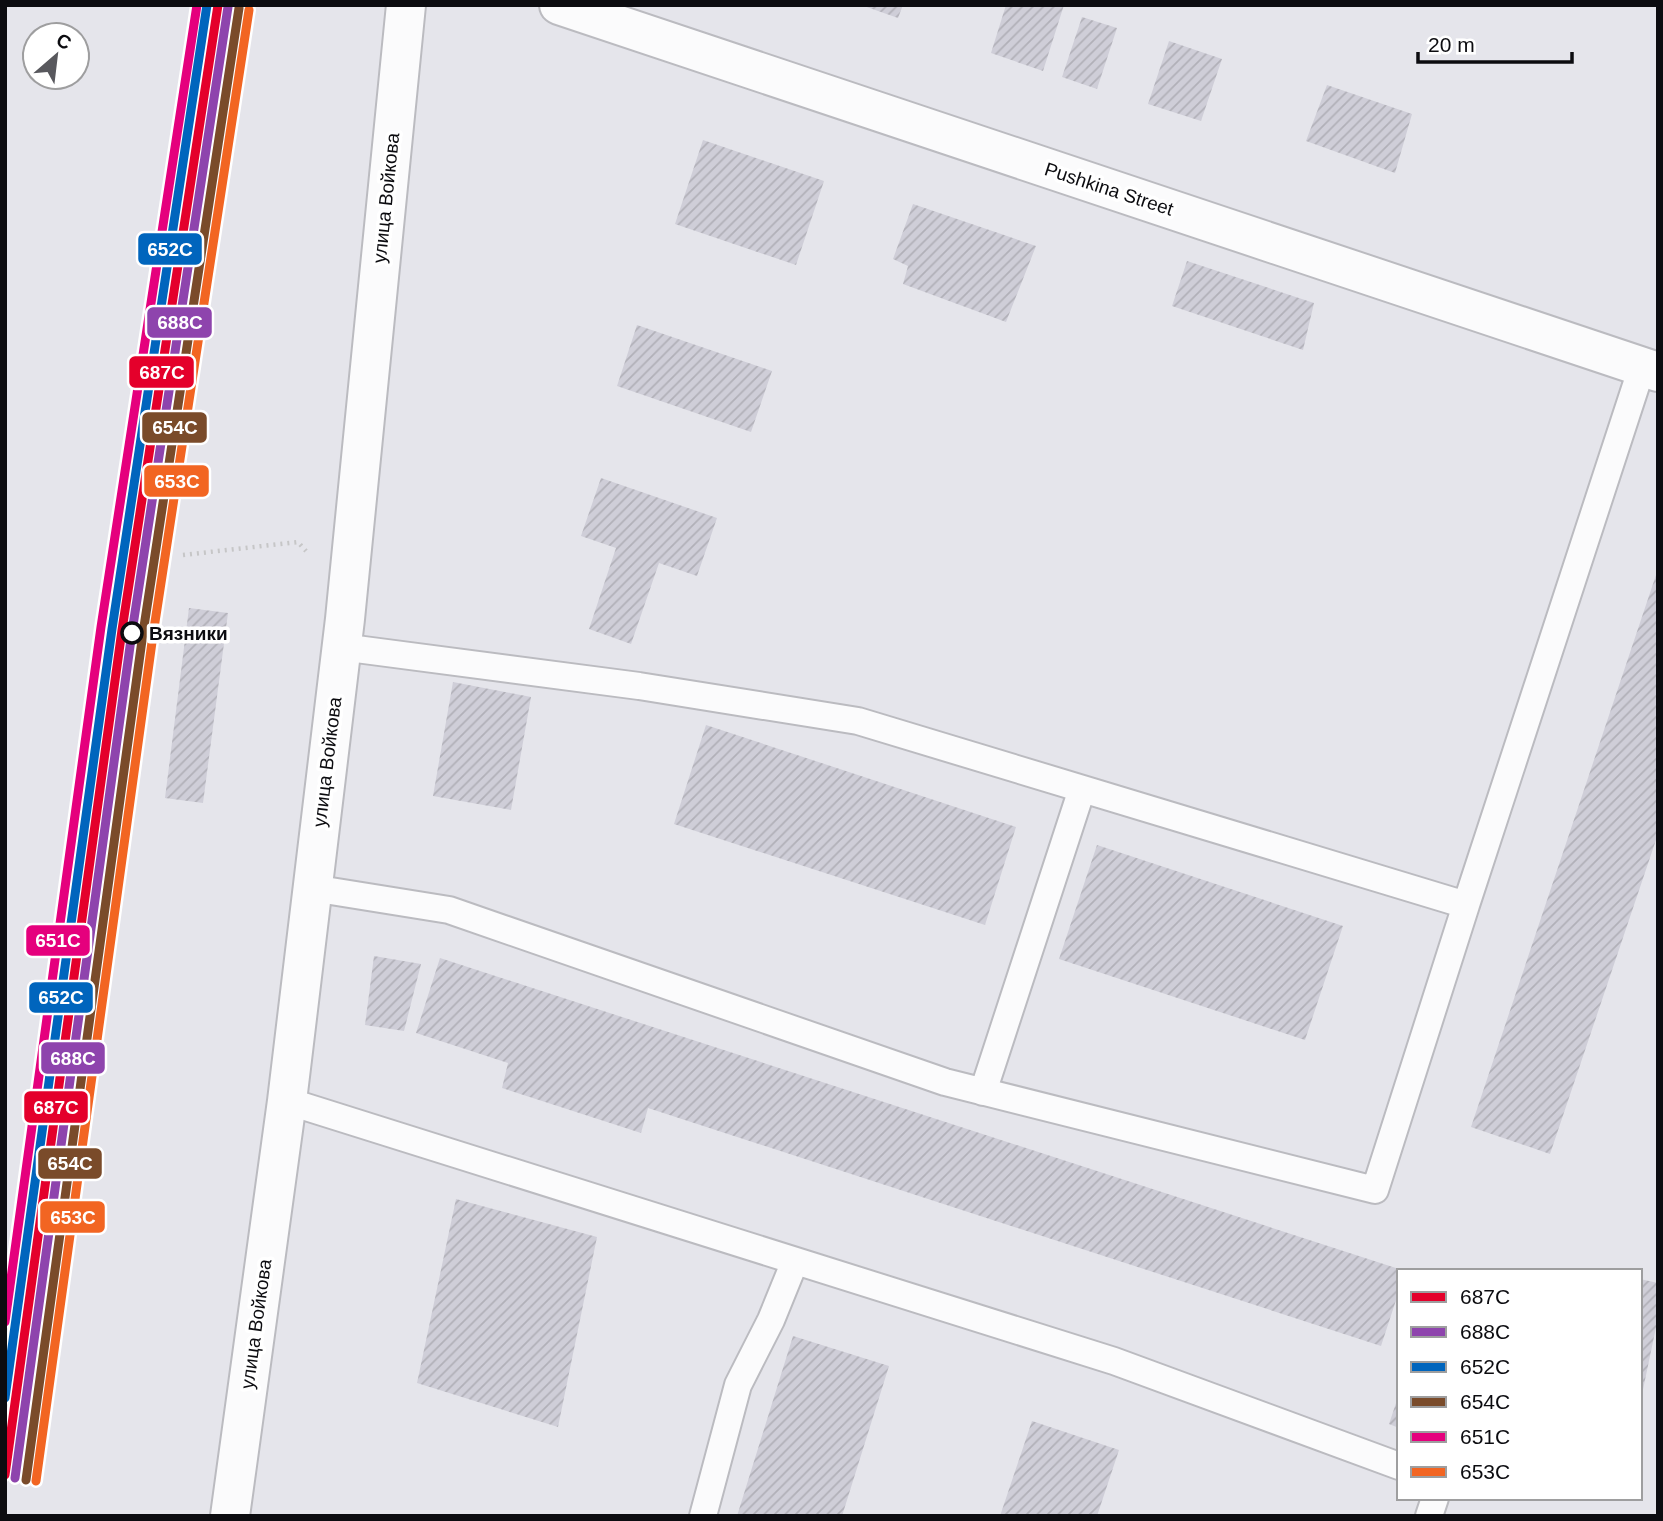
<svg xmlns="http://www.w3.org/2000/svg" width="1663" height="1521" font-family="Arial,sans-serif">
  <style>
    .building { fill: url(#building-hatch) }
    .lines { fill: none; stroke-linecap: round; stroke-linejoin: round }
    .service-casing { stroke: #bbbbc0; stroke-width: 30 }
    .minor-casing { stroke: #bbbbc0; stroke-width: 42 }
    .path { stroke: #c6c6c7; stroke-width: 4.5; stroke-dasharray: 2 5; stroke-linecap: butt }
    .service { stroke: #fbfbfc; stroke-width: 26 }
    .minor { stroke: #fbfbfc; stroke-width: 38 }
    .rail-1-casing { stroke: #fff; stroke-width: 14 }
    .rail-2-casing { stroke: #fff; stroke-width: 14 }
    .rail-3-casing { stroke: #fff; stroke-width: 14 }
    .rail-4-casing { stroke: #fff; stroke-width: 14 }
    .rail-5-casing { stroke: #fff; stroke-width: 14 }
    .rail-6-casing { stroke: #fff; stroke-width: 14 }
    .rail-1 { stroke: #e4002b; stroke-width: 9 }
    .rail-2 { stroke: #8e44ad; stroke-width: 9 }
    .rail-3 { stroke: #0065bd; stroke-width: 9 }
    .rail-4 { stroke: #7a4b2a; stroke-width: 9 }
    .rail-5 { stroke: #e5007d; stroke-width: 9 }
    .rail-6 { stroke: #f26522; stroke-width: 9 }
    .stop-dot { fill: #fff; stroke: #0c0c10; stroke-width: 3.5 }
    .labels { text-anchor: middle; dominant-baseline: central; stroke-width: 7; stroke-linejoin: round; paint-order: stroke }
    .street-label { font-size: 19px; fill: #0c0c10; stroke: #fff }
    .stop-label { font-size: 19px; font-weight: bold; fill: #0c0c10; stroke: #fff; text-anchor: start }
    .line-badge { stroke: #fff; stroke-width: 2.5 }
    .badge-label { font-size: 19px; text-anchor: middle; font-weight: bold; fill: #fff }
  </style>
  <defs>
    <pattern id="building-hatch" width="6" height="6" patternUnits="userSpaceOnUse" patternTransform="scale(1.75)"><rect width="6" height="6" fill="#cfced8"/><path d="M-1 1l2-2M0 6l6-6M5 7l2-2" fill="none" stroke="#b1b0b8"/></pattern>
  </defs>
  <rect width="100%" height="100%" fill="#e5e5eb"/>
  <path class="building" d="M861,5H903L898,18Z
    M1006,5H1064L1043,71L991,53Z
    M1082,17L1117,28L1097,89L1062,77Z
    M1169,41L1222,59L1201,121L1148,104Z
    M1327,85L1412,114L1395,173L1306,141Z
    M703,140L824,181L796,265L675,224Z
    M913,204L1036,246L1006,322L903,284L908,266L893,259Z
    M1187,261L1314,303L1303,350L1172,306Z
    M637,325L772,371L751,432L617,386Z
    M601,478L717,518L697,576L659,563L631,644L589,629L616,548L581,536Z
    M1657,572L1658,834L1550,1154L1471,1127Z
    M189,608L228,613L203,803L165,798Z
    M453,682L531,697L511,810L433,796Z
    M706,725L1016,827L985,925L674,824Z
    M1097,845L1343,926L1305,1040L1059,959Z
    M374,956L421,964L404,1031L365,1025Z
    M440,958L1399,1269V1291L1381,1346L648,1108L641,1133L502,1088L508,1063L416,1033Z
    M456,1199L597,1237L558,1427L417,1383Z
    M1640,1279L1658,1283V1318L1641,1399Z
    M793,1336L889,1366L842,1516H737Z
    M1398,1397H1399V1428L1389,1424Z
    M1032,1421L1119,1450L1097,1516H1000Z"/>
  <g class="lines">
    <defs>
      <path id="service" d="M341,647L639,686L858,721L1466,905L1642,367
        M312,888L449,910L945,1082L1375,1190L1466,905
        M983,1092L1082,789
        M287,1101L1114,1361L1399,1466
        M703,1516L738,1385L771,1320L795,1261
        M1429,1516L1435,1498"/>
      <path id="minor" d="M559,5L1658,372
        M230,1516L287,1101L345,619L406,5"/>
    </defs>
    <use href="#service" class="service-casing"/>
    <use href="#minor" class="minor-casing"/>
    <path class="path" d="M183,555L298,542L306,551"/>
    <use href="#service" class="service"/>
    <use href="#minor" class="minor"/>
    <defs>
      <path id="rail-1" d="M5,1475L122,630L218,5"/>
      <path id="rail-2" d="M15,1478L132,632L228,7"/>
      <path id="rail-3" d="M5,1398L112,629L207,5"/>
      <path id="rail-4" d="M26,1480L143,633L239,8"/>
      <path id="rail-5" d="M5,1322L101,627L197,5"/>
      <path id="rail-6" d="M36,1481L153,635L249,10"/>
    </defs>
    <use href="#rail-1" class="rail-1-casing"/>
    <use href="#rail-2" class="rail-2-casing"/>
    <use href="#rail-3" class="rail-3-casing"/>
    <use href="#rail-4" class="rail-4-casing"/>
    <use href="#rail-5" class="rail-5-casing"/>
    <use href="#rail-6" class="rail-6-casing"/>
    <use href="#rail-1" class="rail-1"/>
    <use href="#rail-2" class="rail-2"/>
    <use href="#rail-3" class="rail-3"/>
    <use href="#rail-4" class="rail-4"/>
    <use href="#rail-5" class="rail-5"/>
    <use href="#rail-6" class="rail-6"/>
  </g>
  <circle class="stop-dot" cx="132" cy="633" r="10"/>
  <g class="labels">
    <g class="street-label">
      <text transform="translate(1109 189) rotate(18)">Pushkina Street</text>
      <text transform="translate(386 198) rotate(-84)">улица Войкова</text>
      <text transform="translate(327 762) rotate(-83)">улица Войкова</text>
      <text transform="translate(256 1324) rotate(-82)">улица Войкова</text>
    </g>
    <g class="stop-label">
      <text x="149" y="633">Вязники</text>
    </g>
  </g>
  <g class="line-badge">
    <rect x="137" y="232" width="66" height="34" rx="7" fill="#0065bd"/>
    <rect x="146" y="306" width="67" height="33" rx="7" fill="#8e44ad"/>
    <rect x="128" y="355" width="67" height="34" rx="7" fill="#e4002b"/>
    <rect x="141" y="411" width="67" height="33" rx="7" fill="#7a4b2a"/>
    <rect x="143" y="464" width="67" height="34" rx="7" fill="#f26522"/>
    <rect x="25" y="924" width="66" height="33" rx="7" fill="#e5007d"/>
    <rect x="28" y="981" width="66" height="33" rx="7" fill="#0065bd"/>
    <rect x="40" y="1041" width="66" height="34" rx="7" fill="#8e44ad"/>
    <rect x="23" y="1090" width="66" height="34" rx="7" fill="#e4002b"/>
    <rect x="37" y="1147" width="66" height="33" rx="7" fill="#7a4b2a"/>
    <rect x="39" y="1200" width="67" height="34" rx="7" fill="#f26522"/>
  </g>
  <g class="badge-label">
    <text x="170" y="256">652С</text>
    <text x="180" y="329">688С</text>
    <text x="162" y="379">687С</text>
    <text x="175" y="434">654С</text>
    <text x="177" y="488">653С</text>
    <text x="58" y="947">651С</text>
    <text x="61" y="1004">652С</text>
    <text x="73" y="1065">688С</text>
    <text x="56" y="1114">687С</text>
    <text x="70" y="1170">654С</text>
    <text x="73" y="1224">653С</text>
  </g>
  <rect width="1663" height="1521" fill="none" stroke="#0c0c10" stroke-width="14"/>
  <rect x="1397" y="1269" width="245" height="231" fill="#ffffff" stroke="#9e9e9f" stroke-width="2"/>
  <rect x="1411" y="1292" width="35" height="10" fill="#e4002b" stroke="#9e9e9f" stroke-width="2"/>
  <text x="1460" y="1304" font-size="21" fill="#0c0c10">687С</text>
  <rect x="1411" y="1327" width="35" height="10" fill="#8e44ad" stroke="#9e9e9f" stroke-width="2"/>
  <text x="1460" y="1339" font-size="21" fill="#0c0c10">688С</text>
  <rect x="1411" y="1362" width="35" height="10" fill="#0065bd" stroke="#9e9e9f" stroke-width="2"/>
  <text x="1460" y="1374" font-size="21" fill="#0c0c10">652С</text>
  <rect x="1411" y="1397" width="35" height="10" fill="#7a4b2a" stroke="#9e9e9f" stroke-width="2"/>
  <text x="1460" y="1409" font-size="21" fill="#0c0c10">654С</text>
  <rect x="1411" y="1432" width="35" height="10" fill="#e5007d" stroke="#9e9e9f" stroke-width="2"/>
  <text x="1460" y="1444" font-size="21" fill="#0c0c10">651С</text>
  <rect x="1411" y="1467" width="35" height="10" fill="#f26522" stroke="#9e9e9f" stroke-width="2"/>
  <text x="1460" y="1479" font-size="21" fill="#0c0c10">653С</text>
  <g transform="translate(56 56) rotate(28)"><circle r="33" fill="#ffffff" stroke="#9e9e9f" stroke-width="2"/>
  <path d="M0-5L12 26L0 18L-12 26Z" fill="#58585d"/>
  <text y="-10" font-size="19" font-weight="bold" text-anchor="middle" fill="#0c0c10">С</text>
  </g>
  <path d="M1418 52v10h154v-10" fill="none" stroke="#0c0c10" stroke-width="3.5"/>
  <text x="1428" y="52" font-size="21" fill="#0c0c10" stroke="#ffffff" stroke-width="5" paint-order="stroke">20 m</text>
</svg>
